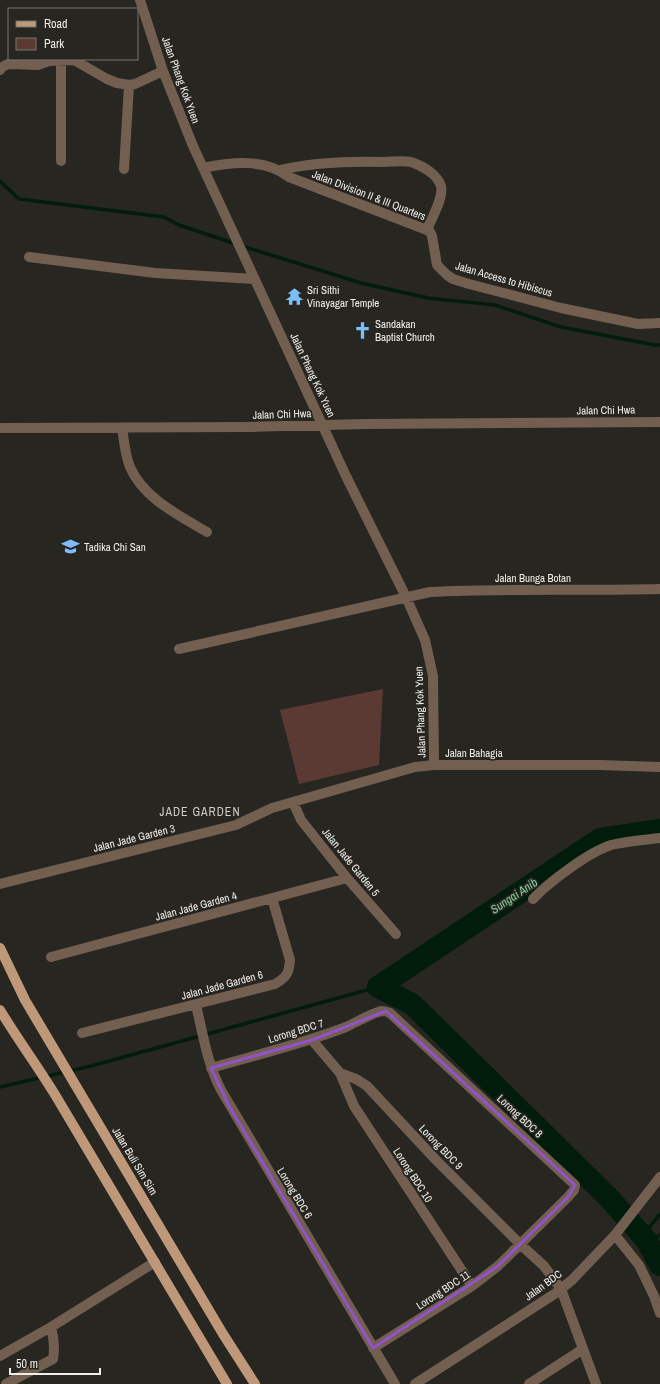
<svg xmlns="http://www.w3.org/2000/svg" width="660" height="1384" font-family="'Archivo Narrow',sans-serif">
  <style>
    .green { fill: #5b3a34 }
    .lines { fill: none; stroke-linecap: round; stroke-linejoin: round }
    .stream { stroke: #021c0c; stroke-width: 3.5 }
    .river { stroke: #021c0c; stroke-width: 22 }
    .minor { stroke: #725f50; stroke-width: 10 }
    .primary { stroke: #be9878; stroke-width: 10 }
    .marked { fill: none; stroke: #9253c8; stroke-width: 3; stroke-linejoin: round }
    .labels { text-anchor: middle; dominant-baseline: central; stroke-width: 3.5; stroke-linejoin: round; paint-order: stroke }
    .street-label { font-size: 11px; fill: #efeeea; stroke: #272621 }
    .poi-label { font-size: 11px; fill: #efeeea; stroke: #272621; text-anchor: start }
    .neighbourhood-label { font-size: 12px; letter-spacing: 1px; fill: #cfcdc7; stroke: #272621 }
    .water-label { font-size: 12px; font-style: italic; fill: #85d29f; stroke: #272621 }
  </style>
  <rect width="100%" height="100%" fill="#272621"/>
  <path class="green" d="M383,689L379,765L299,784L280,710Z"/>
  <g class="lines">
    <path class="stream" d="M0,181L19,199L164,217L179,225L236,244
      M242,246L361,283L428,298L495,305L561,327L655,345H660
      M0,1087L91,1066L378,987
      M643,1235L660,1214
      M647,1241L660,1235"/>
    <path class="river" d="M378,987L412,1004L610,1199L647,1241L660,1265
      M378,987L600,839L660,830"/>
    <path class="minor" d="M140,0L163,71L193,146L346,476L406,597L425,640L433,676L434,765
      M61,60V161
      M0,70L2,67L8,64L38,65L49,61L74,60L107,79L117,83L129,85L135,84L163,71
      M203,168C231,162 265,158 289,177L427,230L430,232L432,236L437,265L447,275L453,279L469,284L561,308L638,324L660,323
      M124,169L129,85
      M280,170C315,162 348,161 384,162C392,162 403,160 411,162C423,166 437,174 441,186C444,198 431,219 427,230
      M29,257L155,273L255,279
      M0,428L247,427L365,424L660,422
      M122,428C124,440 125,455 130,467C143,498 180,516 207,532
      M179,649L430,592C506,588 583,591 660,589
      M293,802L301,820L347,878L396,934
      M0,884L236,825L272,808L415,767L434,765H599L660,767
      M533,899C549,882 589,852 611,845C627,841 644,840 660,838
      M51,957L347,878
      M196,1005C203,1034 207,1063 221,1090L395,1384
      M82,1033L275,984C287,977 289,973 290,960L272,898
      M312,1040L340,1073L354,1106L472,1286
      M211,1068C256,1055 302,1044 346,1027C355,1023 374,1012 382,1011C385,1011 388,1012 390,1013L575,1185L574,1190L568,1197L498,1266L472,1286L373,1348
      M340,1073L356,1079L367,1086L436,1160L520,1244L544,1266L561,1289L596,1384
      M615,1235L639,1265L654,1296L660,1313
      M0,1356L51,1327L155,1262
      M6,1384L53,1359C55,1348 54,1338 51,1327
      M415,1384L556,1293L572,1280L615,1235L660,1177
      M529,1384L583,1349"/>
    <path class="primary" d="M0,948L25,1000L223,1334L255,1384
      M0,1010C18,1040 39,1068 57,1098L227,1384"/>
  </g>
  <path class="marked" d="M386,1011L575,1185L568,1197L498,1266L373,1348L229,1106L211,1068L312,1040Z"/>
  <defs>
    <symbol id="temple-bare" viewBox="-9 -9 18 18"><path d="M0-6L5-2H3V0L6.5 2.5H4V6H1.5V3h-3V6H-4V2.5H-6.5L-3 0V-2H-5Z" fill="#7dbef9" stroke="#272621" stroke-width="2.5" paint-order="stroke"/></symbol>
    <symbol id="church-bare" viewBox="-9 -9 18 18"><path d="M-1.2-6h2.4v3.5h3.3v2.4h-3.3V6h-2.4V-.1h-3.3v-2.4h3.3Z" fill="#7dbef9" stroke="#272621" stroke-width="2.5" paint-order="stroke"/></symbol>
    <symbol id="school-bare" viewBox="-9 -9 18 18"><path d="M0-5L7-2L0 1L-7-2ZM-4 1L0 2.5L4 1V4Q0 6-4 4Z" fill="#7dbef9" stroke="#272621" stroke-width="2.5" paint-order="stroke"/></symbol>
  </defs>
  <g fill-rule="evenodd">
    <use href="#temple-bare" x="282" y="284" width="25" height="25"/>
    <use href="#church-bare" x="350" y="318" width="25" height="25"/>
    <use href="#school-bare" x="58" y="534" width="25" height="25"/>
  </g>
  <g class="labels">
    <g class="street-label">
      <text transform="translate(181 80) rotate(70)">Jalan Phang Kok Yuen</text>
      <text transform="translate(369 195) rotate(21)">Jalan Division II &amp; III Quarters</text>
      <text transform="translate(504 279) rotate(16)">Jalan Access to Hibiscus</text>
      <text transform="translate(313 375) rotate(65)">Jalan Phang Kok Yuen</text>
      <text transform="translate(606 410) rotate(-1)">Jalan Chi Hwa</text>
      <text transform="translate(282 414) rotate(-2)">Jalan Chi Hwa</text>
      <text x="533" y="578">Jalan Bunga Botan</text>
      <text transform="translate(420 712) rotate(-92)">Jalan Phang Kok Yuen</text>
      <text x="474" y="753">Jalan Bahagia</text>
      <text transform="translate(134 838) rotate(-14)">Jalan Jade Garden 3</text>
      <text transform="translate(351 862) rotate(51)">Jalan Jade Garden 5</text>
      <text transform="translate(196 906) rotate(-15)">Jalan Jade Garden 4</text>
      <text transform="translate(222 985) rotate(-15)">Jalan Jade Garden 6</text>
      <text transform="translate(296 1031) rotate(-17)">Lorong BDC 7</text>
      <text transform="translate(520 1116) rotate(43)">Lorong BDC 8</text>
      <text transform="translate(441 1147) rotate(46)">Lorong BDC 9</text>
      <text transform="translate(135 1161) rotate(59)">Jalan Buli Sim Sim</text>
      <text transform="translate(413 1175) rotate(57)">Lorong BDC 10</text>
      <text transform="translate(295 1193) rotate(59)">Lorong BDC 6</text>
      <text transform="translate(543 1285) rotate(-36)">Jalan BDC</text>
      <text transform="translate(443 1290) rotate(-33)">Lorong BDC 11</text>
    </g>
    <g class="poi-label">
      <text x="307" y="290">Sri Sithi<tspan x="307" dy="13">Vinayagar Temple</tspan></text>
      <text x="375" y="324">Sandakan<tspan x="375" dy="13">Baptist Church</tspan></text>
      <text x="84" y="547">Tadika Chi San</text>
    </g>
    <g class="neighbourhood-label">
      <text x="200" y="812">JADE GARDEN</text>
    </g>
    <g class="water-label">
      <text transform="translate(514 896) rotate(-34)">Sungai Anib</text>
    </g>
  </g>
  <rect x="8" y="8" width="130" height="52" fill="#272621" stroke="#777671"/>
  <rect x="16" y="21" width="20" height="6" fill="#be9878" stroke="#777671"/>
  <text x="44" y="28" font-size="12" fill="#efeeea">Road</text>
  <rect x="16" y="38" width="20" height="12" fill="#5b3a34" stroke="#777671"/>
  <text x="44" y="48" font-size="12" fill="#efeeea">Park</text>
  <path d="M10 1368v6h90v-6" fill="none" stroke="#efeeea" stroke-width="2"/>
  <text x="16" y="1368" font-size="12" fill="#efeeea" stroke="#272621" stroke-width="3" paint-order="stroke">50 m</text>
</svg>
